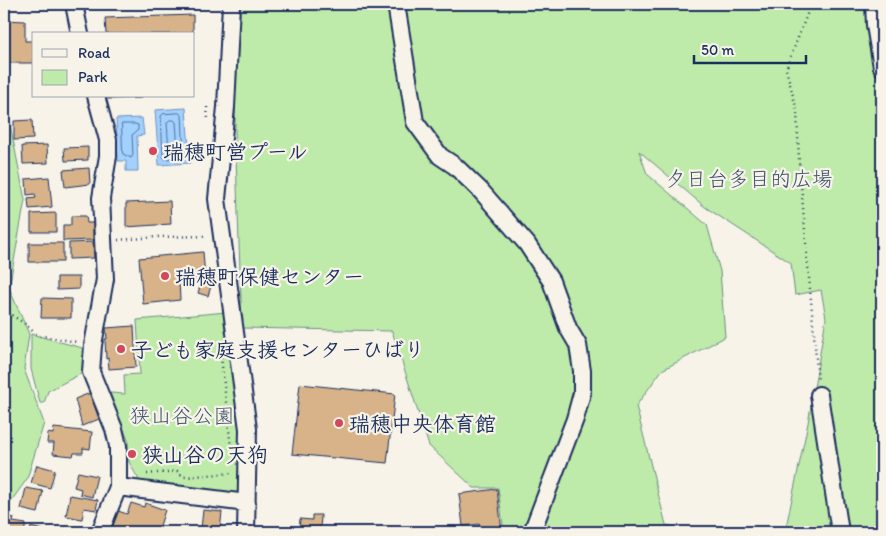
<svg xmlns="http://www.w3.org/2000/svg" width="886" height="536" font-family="Itim,'Klee One',sans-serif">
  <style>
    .built { fill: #eee0cc }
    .green { fill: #beeba9; stroke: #6c8d84 }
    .water { fill: #a3d1fe; stroke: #6d90be }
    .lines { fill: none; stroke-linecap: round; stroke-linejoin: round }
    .shore { stroke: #51709e; stroke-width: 1 }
    .building { fill: #d8b389; stroke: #1b2f5e }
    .minor-casing { stroke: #1b2f5e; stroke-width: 20 }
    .path { stroke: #1b2f5e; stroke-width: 2.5; stroke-dasharray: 1 4; stroke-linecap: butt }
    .minor { stroke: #f7f3e8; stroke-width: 16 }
    .poi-dot { fill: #d1495b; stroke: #f7f3e8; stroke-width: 2 }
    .labels { text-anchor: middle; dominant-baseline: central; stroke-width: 4.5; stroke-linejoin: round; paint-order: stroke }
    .poi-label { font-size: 21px; font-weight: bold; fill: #1b2f5e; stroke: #f7f3e8; text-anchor: start }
    .park-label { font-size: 21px; fill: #3c556d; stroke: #f7f3e8 }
  </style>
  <rect width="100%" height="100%" fill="#f7f3e8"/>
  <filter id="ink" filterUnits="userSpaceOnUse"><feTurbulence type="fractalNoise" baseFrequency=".02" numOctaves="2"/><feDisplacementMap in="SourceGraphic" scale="10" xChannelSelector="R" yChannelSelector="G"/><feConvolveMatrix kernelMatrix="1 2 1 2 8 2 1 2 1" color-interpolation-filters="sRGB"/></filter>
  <g filter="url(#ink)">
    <path class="built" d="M82,4H223V6H87Z"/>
    <path class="green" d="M241,4H882V532H785L808,423L826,318L821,290L795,295L791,263L705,207L639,151L647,174L707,225L720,271L725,337L662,370L636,406L666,525L698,532H504L498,488H474L429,446L392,331L242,328L235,128L236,60Z
      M4,94L25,200L9,288L29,334L24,369L44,423L27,479L4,511Z
      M227,312L244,429L242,494L140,482L129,462L128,440L110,393L125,394L124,375L140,374L137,320Z
      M31,334L86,349L84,372L48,391L44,403H40L31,369Z"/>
    <path class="water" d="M186,108L190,163L159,165L155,110Z
      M142,118L144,135L137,136L138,171H126V161H118L116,119Z"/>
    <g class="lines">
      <path class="shore" d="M179,113L182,115L184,157L182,158L165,159L163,157L161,116L163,114Z
        M170,120H174L176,122L178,150L175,152H171L169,151L167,123Z
        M122,124H135L138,125V130L132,135L133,155L131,158L123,154Z"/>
    </g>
    <path class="building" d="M193,15V34H106L105,18Z
      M4,20L25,21V41H34V63H4Z
      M107,96H142V98L108,99Z
      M32,120L33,139L14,140V121Z
      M47,145L48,163L23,164L22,146Z
      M88,147V160L65,161L64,148Z
      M89,168L90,184L65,187L63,170Z
      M49,177L52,207L29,209L28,199L36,198L35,194L27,195L26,179Z
      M170,201L171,224L126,227V203Z
      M56,213V232H31V214Z
      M71,216H86L87,223H93V240L63,241V225H71Z
      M93,242L94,258L69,259V243Z
      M29,243H63V262H29Z
      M203,252L205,278L179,280L180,300L143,304L139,258Z
      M57,277H79V289L57,290Z
      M201,283L211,286L208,296L198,293Z
      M42,298L71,299V318H41Z
      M134,326L136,367L109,369L108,358L106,359L105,339H107L106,328Z
      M300,384L395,394L387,463L292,454Z
      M90,393L99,419L82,426L75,399Z
      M54,428L92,432L90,449L83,448V453H74L73,456L53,454L54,443H47L48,433L53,434Z
      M37,465L55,470L50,488L31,483Z
      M78,472L97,476L92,497L80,494L81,489L74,487Z
      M26,488L43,491L38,513L21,509Z
      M497,489L502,532H468V530L478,528L480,524L463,526L459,494Z
      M70,495L98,500L96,510L84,508L82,519L66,516Z
      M131,503L144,507L145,503L165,510L158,532H120L112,529L118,511L127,514Z
      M203,510L222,512L220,531L201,529Z
      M312,515H321L320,532H299L300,519L312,520Z
      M7,516L14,518L13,522L26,524L24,532H4Z
      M31,527L50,532H30Z"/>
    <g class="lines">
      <defs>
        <path id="minor" d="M74,4L80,34
          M231,4L226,107L217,199L248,429L246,532
          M396,4L415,122L440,156L455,166L481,191L527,244L551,281L568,328L578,345L582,371V393L575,419L532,532
          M874,4L875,25L882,67
          M96,96L108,140V156L101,198L105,279L93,345L91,372L114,429L118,446V487L100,532
          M819,395L840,532
          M118,487L247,503"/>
      </defs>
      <use href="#minor" class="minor-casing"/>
      <path class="path" d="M809,4V9L786,69L797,111L799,161L818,381
        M207,107L208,120
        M118,240L157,237L207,236
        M4,304L5,311L24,323L37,335L77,342
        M220,347L231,448
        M147,474L177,471L184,477L232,473"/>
      <use href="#minor" class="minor"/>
    </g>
  </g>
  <g class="poi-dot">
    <circle cx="153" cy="151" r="5"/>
    <circle cx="165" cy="276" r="5"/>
    <circle cx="121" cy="349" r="5"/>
    <circle cx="339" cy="423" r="5"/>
    <circle cx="132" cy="454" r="5"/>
  </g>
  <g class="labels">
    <g class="poi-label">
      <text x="163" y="151">瑞穂町営プール</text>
      <text x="175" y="276">瑞穂町保健センター</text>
      <text x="131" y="349">子ども家庭支援センターひばり</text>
      <text x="349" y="423">瑞穂中央体育館</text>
      <text x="142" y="454">狭山谷の天狗</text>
    </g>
    <g class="park-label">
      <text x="749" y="178">夕日台多目的広場</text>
      <text x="182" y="415">狭山谷公園</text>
    </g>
  </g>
  <rect width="886" height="536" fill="none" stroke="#f7f3e8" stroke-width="20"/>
  <rect x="10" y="10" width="866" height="516" fill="none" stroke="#1b2f5e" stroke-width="2" filter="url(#ink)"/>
  <rect x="32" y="32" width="162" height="65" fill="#f7f3e8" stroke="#9fa5b1"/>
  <rect x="42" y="49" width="25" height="8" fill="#f7f3e8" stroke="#9fa5b1"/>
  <text x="78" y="58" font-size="15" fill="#1b2f5e">Road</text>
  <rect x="42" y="70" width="25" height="15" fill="#beeba9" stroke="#9fa5b1"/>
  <text x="78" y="82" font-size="15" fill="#1b2f5e">Park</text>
  <path d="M694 55v8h112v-8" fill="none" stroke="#1b2f5e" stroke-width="2.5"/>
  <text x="701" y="55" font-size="15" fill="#1b2f5e" stroke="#f7f3e8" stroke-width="4" paint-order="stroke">50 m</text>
</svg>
